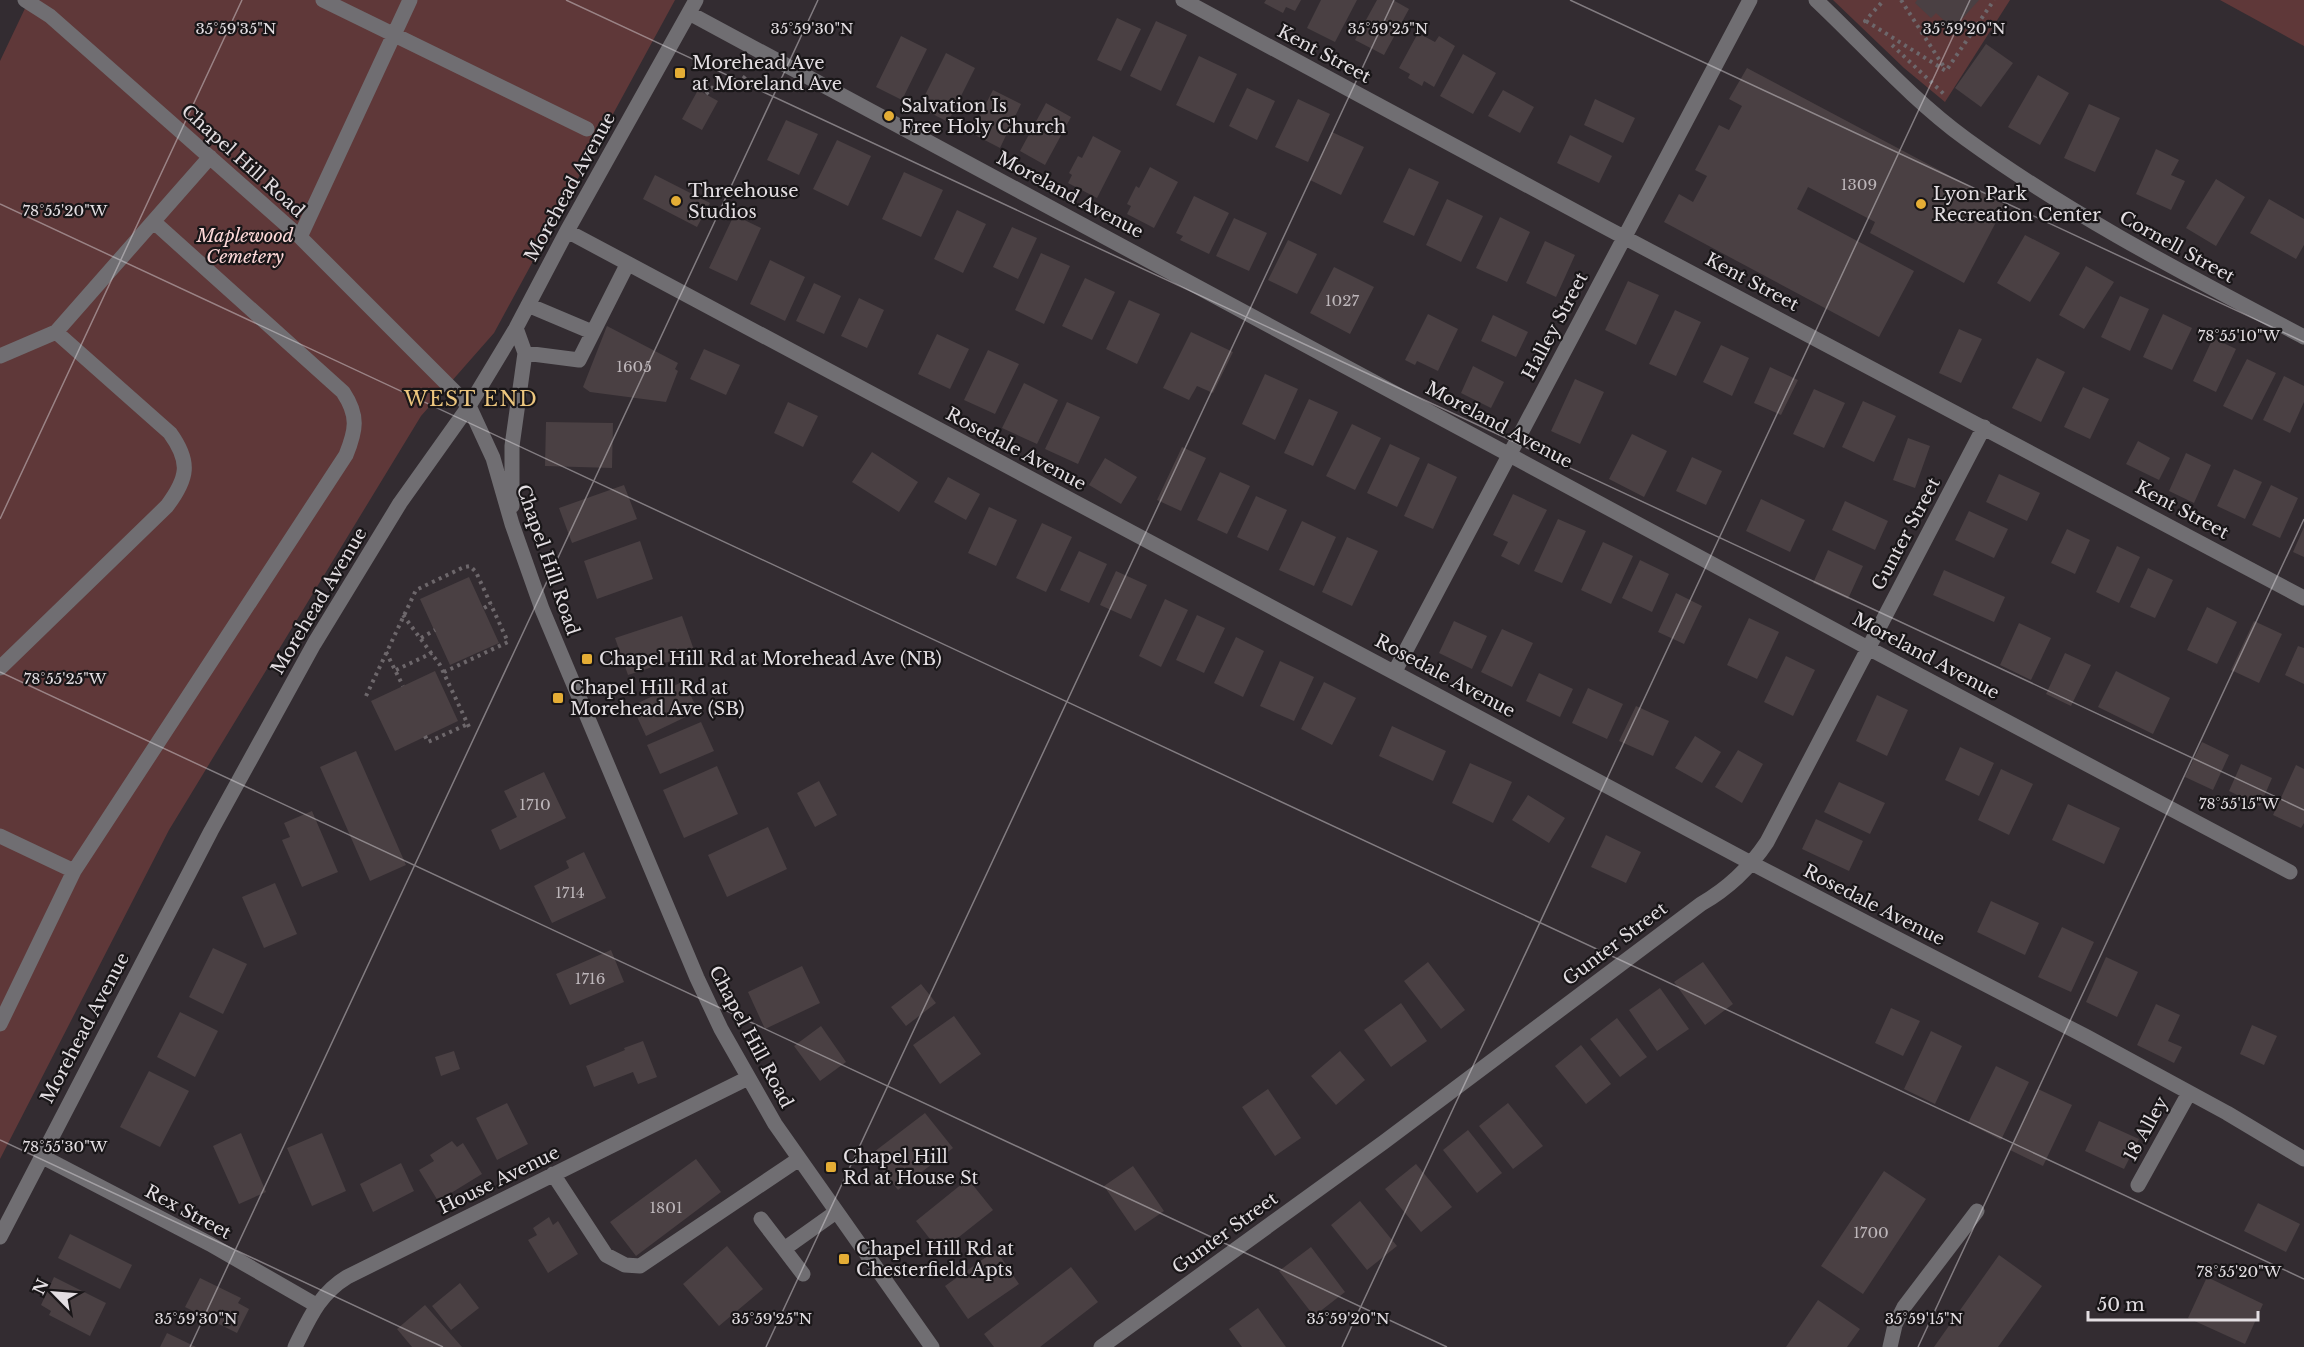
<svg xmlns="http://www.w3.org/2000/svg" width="2304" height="1347" font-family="'Libre Baskerville',serif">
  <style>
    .green { fill: #5f3839 }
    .building { fill: #4a4043 }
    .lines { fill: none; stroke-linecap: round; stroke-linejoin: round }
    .path { stroke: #6d676b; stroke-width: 4; stroke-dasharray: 3 4.5; stroke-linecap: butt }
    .minor { stroke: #706e72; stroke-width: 15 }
    .ticks { fill: none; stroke: #e3dee2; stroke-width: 1.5; stroke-opacity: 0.45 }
    .poi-dot { fill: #e4ad35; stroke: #191618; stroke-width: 2 }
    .labels { text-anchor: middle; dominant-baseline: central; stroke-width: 4.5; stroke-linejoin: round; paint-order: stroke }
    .number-label { font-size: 15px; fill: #bdb6ba }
    .street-label { font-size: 18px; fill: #e3dee2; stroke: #191618 }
    .poi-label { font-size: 18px; fill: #e3dee2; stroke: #191618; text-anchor: start }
    .park-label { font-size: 18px; font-style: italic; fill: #fed9d9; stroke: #191618 }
    .neighbourhood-label { font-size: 20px; letter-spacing: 1.5px; fill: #ecc67e; stroke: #191618 }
    .ticks-label { font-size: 15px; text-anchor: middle; fill: #e3dee2; stroke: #191618; stroke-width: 4.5; stroke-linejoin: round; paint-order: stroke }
  </style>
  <rect width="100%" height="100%" fill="#332c31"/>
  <path class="green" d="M29,0H675L494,333L421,416L169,830L0,1159V61Z
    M1833,0H2010L1945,102L1904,68Z
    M2220,0H2304V46Z"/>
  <path class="building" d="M1266,0H1301L1295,11L1286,7L1283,13L1264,3Z
    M1321,0H1357L1335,42L1307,28Z
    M1377,0H1393L1409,9L1384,55L1355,40Z
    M1917,0H1979L1953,29L1936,13L1931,18L1915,3Z
    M1117,18L1141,29L1121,71L1097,60Z
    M1156,21L1187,35L1161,91L1130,76Z
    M1418,33L1435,42L1439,36L1455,46L1434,87L1424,81L1422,86L1408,78L1410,74L1399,68Z
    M901,36L927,49L902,100L876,87Z
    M1986,44L2013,63L1981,107L1955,88Z
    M946,53L975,68L948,122L919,107Z
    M1463,54L1496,73L1473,114L1440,96Z
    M1199,56L1237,74L1214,123L1176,105Z
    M1747,68L2005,205L1964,283L1870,233L1875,222L1808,187L1797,209L1914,271L1879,337L1664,222L1679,194L1693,202L1707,176L1695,170L1719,125L1729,130L1742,106L1729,99Z
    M2038,75L2069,93L2040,145L2008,127Z
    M1247,88L1275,101L1257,140L1229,126Z
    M698,90L718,101L702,130L682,119Z
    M993,90L1021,104L1000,148L971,133Z
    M1503,90L1534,107L1520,133L1488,116Z
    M1298,99L1330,114L1308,162L1275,147Z
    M1595,99L1635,118L1623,143L1584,125Z
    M1046,103L1071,117L1045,165L1020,151Z
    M2089,104L2120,118L2095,172L2064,158Z
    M786,120L818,134L799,175L767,160Z
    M1332,132L1364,147L1341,195L1310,180Z
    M1570,135L1612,156L1599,183L1557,163Z
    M1093,136L1121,151L1097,198L1068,183L1072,175L1069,173L1078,156L1082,158Z
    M837,140L871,156L848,206L813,189Z
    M2156,149L2179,160L2171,175L2185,181L2171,210L2136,194Z
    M1150,167L1178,182L1154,228L1127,214L1131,206L1127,204L1136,186L1139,188Z
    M1409,168L1439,182L1414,236L1383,222Z
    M904,172L943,190L921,237L882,219Z
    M655,175L710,203L697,227L643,199Z
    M2216,179L2245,197L2216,246L2186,228Z
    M1194,196L1229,213L1209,254L1180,240L1183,236L1176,233Z
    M1447,199L1483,216L1461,262L1426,245Z
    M2269,199L2304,219V245L2296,259L2250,233Z
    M957,210L986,224L963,273L934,259Z
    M734,215L761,228L737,281L709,268Z
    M1500,217L1530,232L1507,282L1476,268Z
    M1234,218L1267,233L1249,271L1216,256Z
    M1012,227L1037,238L1018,279L993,267Z
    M2025,235L2060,253L2030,302L1997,283Z
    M1288,240L1317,254L1297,294L1268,280Z
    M1545,241L1575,255L1556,297L1526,283Z
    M1041,253L1070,266L1044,324L1015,310Z
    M770,260L805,277L785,321L750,304Z
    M2086,266L2114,282L2084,329L2059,315Z
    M1334,267L1374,287L1350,334L1310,313Z
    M1085,278L1115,292L1092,340L1062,326Z
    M1628,281L1659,295L1636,345L1605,330Z
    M814,283L841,296L824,334L796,321Z
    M2120,296L2149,309L2130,351L2101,337Z
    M859,298L884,310L867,348L841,336Z
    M1129,300L1160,314L1137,364L1106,349Z
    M1675,310L1701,322L1676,376L1649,364Z
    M1428,314L1458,329L1438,371L1417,361L1415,365L1405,360Z
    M2163,314L2192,328L2172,370L2143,357Z
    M1493,315L1528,332L1516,357L1481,341Z
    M607,326L678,363L675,369L678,371L666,402L590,392L583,387Z
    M1959,329L1982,339L1961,383L1939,373Z
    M1191,332L1233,352L1213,393L1197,386L1189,400L1163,388Z
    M937,334L969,349L950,389L918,374Z
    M2213,338L2236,349L2216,392L2193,381Z
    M1721,345L1749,358L1732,396L1703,382Z
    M704,349L740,365L726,395L690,379Z
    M988,350L1019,364L995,414L964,400Z
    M2037,358L2065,372L2041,422L2012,408Z
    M2247,359L2276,373L2252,420L2223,406Z
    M1473,366L1504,382L1491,408L1461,393Z
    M1770,367L1798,380L1781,415L1754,403Z
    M1265,374L1298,389L1275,440L1242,424Z
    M2284,376L2304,386V402L2290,433L2263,420Z
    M1575,379L1604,392L1580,444L1551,431Z
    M1024,383L1058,400L1037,444L1002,428Z
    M2083,387L2109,399L2090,439L2064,427Z
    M1814,389L1845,403L1824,448L1793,434Z
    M1309,399L1338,412L1313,466L1284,453Z
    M1863,401L1896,416L1874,462L1842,447Z
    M788,402L818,416L803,447L774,433Z
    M1067,402L1100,417L1078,464L1045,449Z
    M546,422L613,423L612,468L545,466Z
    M1352,424L1381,438L1355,490L1326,476Z
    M1632,434L1667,451L1644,497L1609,479Z
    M1908,438L1930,446L1915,488L1893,480Z
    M2138,441L2170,458L2159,480L2126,464Z
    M1390,444L1420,458L1397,507L1367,493Z
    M1182,447L1206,458L1181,511L1157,500Z
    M872,452L918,482L899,512L852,482Z
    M2186,453L2211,465L2194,503L2169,491Z
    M1692,457L1722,471L1706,505L1676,491Z
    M1105,458L1137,477L1121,504L1089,485Z
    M1428,463L1457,477L1433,529L1404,516Z
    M2234,469L2262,482L2245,519L2217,506Z
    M1220,472L1250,486L1227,534L1197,520Z
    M1999,474L2040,493L2027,521L1986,502Z
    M948,477L980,494L966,520L934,502Z
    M624,485L637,519L572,543L559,508Z
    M2271,485L2298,498L2280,538L2252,525Z
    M1513,494L1547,510L1519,565L1501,556L1508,542L1493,535Z
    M1256,496L1287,510L1268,551L1237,537Z
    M1761,499L1805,520L1790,552L1746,531Z
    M1845,501L1888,521L1875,550L1832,530Z
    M989,507L1017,520L996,566L968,553Z
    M1969,511L2008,529L1994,558L1955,540Z
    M1558,519L1586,531L1562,583L1534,571Z
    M1302,521L1336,537L1314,586L1279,570Z
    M1042,523L1072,537L1046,592L1016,578Z
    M2304,527V557L2293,552Z
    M2067,529L2090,540L2075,574L2051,563Z
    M1347,537L1378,551L1352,606L1322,592Z
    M640,541L653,579L597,599L584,561Z
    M1603,542L1633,556L1611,604L1581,590Z
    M2117,546L2140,557L2119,603L2096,592Z
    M1828,550L1863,566L1848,599L1813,583Z
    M1079,551L1107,564L1089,603L1060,590Z
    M1640,560L1669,574L1652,612L1622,598Z
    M2148,568L2173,580L2155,618L2130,607Z
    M1944,570L2005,597L1994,622L1933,595Z
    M1116,571L1147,585L1131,619L1100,605Z
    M469,577L499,643L450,665L420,599Z
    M1676,593L1702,606L1684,644L1658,632Z
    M1165,599L1188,610L1161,667L1139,656Z
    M2207,607L2237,622L2217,664L2187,650Z
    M1197,615L1225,628L1204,673L1176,660Z
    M682,616L695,653L628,675L615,638Z
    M1749,618L1779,632L1757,679L1727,665Z
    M1454,621L1487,636L1472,669L1439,653Z
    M2254,621L2282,634L2259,683L2231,670Z
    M2019,623L2051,638L2031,680L2000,665Z
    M1502,629L1533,643L1512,687L1481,672Z
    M1236,637L1264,651L1243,697L1214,683Z
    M2298,646L2304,648V684L2285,675Z
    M2065,653L2091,665L2071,706L2046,694Z
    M1786,656L1815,670L1793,716L1764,702Z
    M1280,661L1314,677L1294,721L1260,706Z
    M435,671L458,721L395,751L371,701Z
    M2116,671L2170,698L2153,734L2098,707Z
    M1539,673L1573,689L1560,717L1526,701Z
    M684,681L698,711L646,736L632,706Z
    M1324,682L1356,698L1332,745L1301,729Z
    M1588,688L1623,704L1607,739L1572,723Z
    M1877,695L1908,710L1887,756L1856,741Z
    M1636,706L1669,721L1653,756L1619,741Z
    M701,722L714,751L660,774L647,745Z
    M1392,726L1446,751L1433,781L1379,756Z
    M1695,736L1721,752L1702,783L1675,768Z
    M2202,742L2229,755L2213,790L2185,777Z
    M1960,747L1994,763L1979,796L1945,780Z
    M1738,750L1763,764L1742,803L1715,787Z
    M356,751L406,865L370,881L320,767Z
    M1470,763L1512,782L1493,823L1452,803Z
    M2241,764L2272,778L2260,806L2229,791Z
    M2296,765L2304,769V823L2301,828L2273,815Z
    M717,766L738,814L684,838L663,790Z
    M2001,769L2033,784L2009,835L1978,820Z
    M544,772L566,818L500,850L491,830L517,817L504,791Z
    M819,781L837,815L815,827L797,793Z
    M1839,782L1885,803L1870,834L1824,812Z
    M1528,795L1565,818L1549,843L1512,820Z
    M2068,804L2120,828L2104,864L2052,840Z
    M312,811L338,872L302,887L282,840L290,837L284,823Z
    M1816,819L1863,841L1849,871L1802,849Z
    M768,827L787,869L727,897L708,855Z
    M1606,835L1641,852L1626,883L1591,867Z
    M584,852L606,898L552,923L534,886L569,868L566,861Z
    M275,883L297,934L264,948L242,897Z
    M1991,901L2039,923L2025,955L1977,932Z
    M2062,927L2094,942L2071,992L2038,977Z
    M213,948L247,964L223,1014L189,997Z
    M611,950L624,982L570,1005L556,974Z
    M2106,957L2138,972L2117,1017L2086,1002Z
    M1428,962L1465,1010L1441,1029L1404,981Z
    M1703,962L1733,1004L1705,1025L1674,982Z
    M802,966L820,1003L765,1029L748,992Z
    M921,984L936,1003L906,1026L891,1007Z
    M1660,988L1689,1029L1657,1051L1629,1010Z
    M1401,1003L1427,1041L1391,1067L1364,1030Z
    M2156,1004L2180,1015L2168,1041L2182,1047L2174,1063L2137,1045Z
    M1891,1008L1920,1021L1903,1056L1875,1043Z
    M180,1012L218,1031L195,1077L157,1057Z
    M954,1016L981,1054L940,1084L913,1045Z
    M1617,1018L1647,1057L1620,1077L1590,1039Z
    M2252,1025L2277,1036L2264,1065L2240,1054Z
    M821,1026L846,1062L820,1081L794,1046Z
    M1931,1031L1962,1046L1935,1104L1904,1089Z
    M643,1041L657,1077L638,1084L633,1072L594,1087L586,1066L625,1050L624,1048Z
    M1581,1045L1611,1084L1586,1104L1555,1066Z
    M454,1051L460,1069L441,1076L435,1057Z
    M1340,1051L1365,1080L1336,1105L1311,1076Z
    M1996,1066L2029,1082L2001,1140L1968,1123Z
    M149,1071L189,1091L160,1147L120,1127Z
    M1268,1089L1301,1138L1275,1156L1242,1107Z
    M2038,1089L2072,1105L2043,1166L2010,1150Z
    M507,1103L528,1144L497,1160L476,1118Z
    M1508,1103L1543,1146L1513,1169L1479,1126Z
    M925,1113L953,1148L898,1190L870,1155Z
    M2099,1121L2139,1139L2124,1169L2085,1151Z
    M1468,1130L1502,1173L1477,1193L1443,1150Z
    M241,1133L266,1192L239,1204L213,1146Z
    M322,1133L346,1191L312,1206L287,1148Z
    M452,1141L457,1147L463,1143L482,1174L438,1201L419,1170L434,1161L430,1155Z
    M696,1159L721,1192L636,1256L610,1222Z
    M401,1163L414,1191L373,1212L360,1184Z
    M1416,1164L1452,1207L1421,1232L1385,1189Z
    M1133,1166L1164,1211L1135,1231L1104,1186Z
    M1884,1171L1926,1199L1863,1294L1821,1266Z
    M968,1179L993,1210L940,1252L916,1221Z
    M1360,1201L1397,1246L1367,1270L1331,1225Z
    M2258,1203L2300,1224L2286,1252L2244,1231Z
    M549,1217L553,1225L558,1221L578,1254L548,1273L528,1240L537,1235L533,1228Z
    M70,1234L132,1265L120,1289L58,1258Z
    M727,1246L763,1289L719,1326L683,1284Z
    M1311,1247L1345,1292L1314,1316L1279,1271Z
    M996,1250L1019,1284L968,1319L945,1286Z
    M1999,1255L2042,1286L1998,1347H1934Z
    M1071,1267L1098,1302L1040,1347H994L984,1334Z
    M54,1277L106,1303L90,1336L49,1315L51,1311L41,1305Z
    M2207,1277L2263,1304L2245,1344L2188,1318Z
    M200,1278L241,1298L238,1303L249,1309L237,1333L185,1307Z
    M460,1283L479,1308L451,1330L432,1306Z
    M1818,1300L1860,1329L1847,1347H1786Z
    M425,1305L462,1347H412L397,1329Z
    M1258,1308L1286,1347H1242L1229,1329Z
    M167,1333L196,1347H160Z"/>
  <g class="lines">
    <path class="path" d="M1901,0L1944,67
      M1866,21L1946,71L1994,0
      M1866,22L1865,21L1884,0
      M1892,45L1946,96
      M706,94L717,83L738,85L748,73
      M484,608L491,604
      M403,615L440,665L470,729
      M421,638L435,630
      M386,652L403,686
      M396,670L432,653
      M366,696L416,590L464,567L470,566L476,572L508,642L444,672
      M425,736L428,742L468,724"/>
    <path class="minor" d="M25,0L50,16L300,237L469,406L493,458L512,524L542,609L697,978L721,1029L775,1124L932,1347
      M323,0L587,129
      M1183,0L1601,225L2304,598
      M1816,0C1865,46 1911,99 1966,139C2072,216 2189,276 2304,337
      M689,13L1868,648L2290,872
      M567,231L1753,864L2087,1037L2227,1113L2304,1159
      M300,237L410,0
      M528,305L592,332
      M525,353L579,360L627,265
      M0,356L56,332L210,157
      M512,506V446L525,353L516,328
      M0,668L167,506C188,478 191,462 170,433L56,332
      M1395,671L1750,0
      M0,836L74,871
      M0,1024L74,871L346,455C356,430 359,416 343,392L154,222
      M41,1156L210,1244L316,1305
      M553,1174L606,1255L625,1265L640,1266L799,1159
      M2138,1185L2189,1093
      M761,1219L784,1249L836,1212
      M0,1237L211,831L314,644L400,503L469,406L516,328L567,231L696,0
      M784,1249L803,1274
      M295,1347C309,1319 319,1294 347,1277L748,1078
      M1101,1347L1384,1142L1701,904C1729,888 1749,869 1767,842L1984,427
      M1890,1347L1895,1325L1904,1307L1977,1211"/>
  </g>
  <path class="ticks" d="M566,0L2304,810M1570,0L2304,342M0,204L2304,1279M0,519L242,0M0,672L1447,1347M0,1140L443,1347M190,1347L818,0M766,1347L1394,0M1342,1347L1970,0M1918,1347L2304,519"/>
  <g class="poi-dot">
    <rect x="674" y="67" width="12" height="12" rx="3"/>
    <circle cx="889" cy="116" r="6"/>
    <circle cx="676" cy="201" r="6"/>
    <circle cx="1921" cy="204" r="6"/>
    <rect x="581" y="653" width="12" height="12" rx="3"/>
    <rect x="552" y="692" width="12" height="12" rx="3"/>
    <rect x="825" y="1161" width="12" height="12" rx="3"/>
    <rect x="838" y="1253" width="12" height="12" rx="3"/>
  </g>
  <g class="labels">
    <g class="number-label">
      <text x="1859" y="184">1309</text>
      <text x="1342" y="300">1027</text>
      <text x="634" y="366">1605</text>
      <text x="535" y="804">1710</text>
      <text x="570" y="892">1714</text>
      <text x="590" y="978">1716</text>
      <text x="666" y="1207">1801</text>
      <text x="1871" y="1232">1700</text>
    </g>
    <g class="street-label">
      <text transform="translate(1324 54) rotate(28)">Kent Street</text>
      <text transform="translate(243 161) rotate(42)">Chapel Hill Road</text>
      <text transform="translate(570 187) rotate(-61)">Morehead Avenue</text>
      <text transform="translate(1070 195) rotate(28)">Moreland Avenue</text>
      <text transform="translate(2177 247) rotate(29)">Cornell Street</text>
      <text transform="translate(1752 282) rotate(28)">Kent Street</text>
      <text transform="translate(1555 326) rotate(-62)">Halley Street</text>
      <text transform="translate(1499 425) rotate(28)">Moreland Avenue</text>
      <text transform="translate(1016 449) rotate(28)">Rosedale Avenue</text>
      <text transform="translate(2182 510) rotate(28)">Kent Street</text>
      <text transform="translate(1906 534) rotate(-62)">Gunter Street</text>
      <text transform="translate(548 560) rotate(71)">Chapel Hill Road</text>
      <text transform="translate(319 601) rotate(-59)">Morehead Avenue</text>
      <text transform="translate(1926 656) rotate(28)">Moreland Avenue</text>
      <text transform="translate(1445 676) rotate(28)">Rosedale Avenue</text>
      <text transform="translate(1874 905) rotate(27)">Rosedale Avenue</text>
      <text transform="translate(1615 944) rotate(-37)">Gunter Street</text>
      <text transform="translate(85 1028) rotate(-62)">Morehead Avenue</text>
      <text transform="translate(751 1037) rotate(62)">Chapel Hill Road</text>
      <text transform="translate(2146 1129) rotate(-61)">18 Alley</text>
      <text transform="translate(499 1180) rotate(-26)">House Avenue</text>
      <text transform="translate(188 1212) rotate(28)">Rex Street</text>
      <text transform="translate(1225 1233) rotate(-36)">Gunter Street</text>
    </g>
    <g class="poi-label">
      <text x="692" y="63">Morehead Ave<tspan x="692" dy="21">at Moreland Ave</tspan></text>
      <text x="901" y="106">Salvation Is<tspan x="901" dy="21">Free Holy Church</tspan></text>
      <text x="688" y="191">Threehouse<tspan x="688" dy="21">Studios</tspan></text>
      <text x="1933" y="194">Lyon Park<tspan x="1933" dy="21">Recreation Center</tspan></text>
      <text x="599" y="659">Chapel Hill Rd at Morehead Ave (NB)</text>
      <text x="570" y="688">Chapel Hill Rd at<tspan x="570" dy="21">Morehead Ave (SB)</tspan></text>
      <text x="843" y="1157">Chapel Hill<tspan x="843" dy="21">Rd at House St</tspan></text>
      <text x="856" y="1249">Chapel Hill Rd at<tspan x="856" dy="21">Chesterfield Apts</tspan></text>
    </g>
    <g class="park-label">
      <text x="245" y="236">Maplewood<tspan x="245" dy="21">Cemetery</tspan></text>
    </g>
    <g class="neighbourhood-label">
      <text x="471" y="399">WEST END</text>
    </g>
  </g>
  <g class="ticks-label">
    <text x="236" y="34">35°59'35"N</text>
    <text x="812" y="34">35°59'30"N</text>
    <text x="1388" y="34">35°59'25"N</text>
    <text x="1964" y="34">35°59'20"N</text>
    <text x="65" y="216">78°55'20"W</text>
    <text x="2239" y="341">78°55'10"W</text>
    <text x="65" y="684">78°55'25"W</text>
    <text x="2239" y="809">78°55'15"W</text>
    <text x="65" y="1152">78°55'30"W</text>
    <text x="2239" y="1277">78°55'20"W</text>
    <text x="196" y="1324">35°59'30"N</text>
    <text x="772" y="1324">35°59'25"N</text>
    <text x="1348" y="1324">35°59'20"N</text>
    <text x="1924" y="1324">35°59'15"N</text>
  </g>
  <g transform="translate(54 1293) rotate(295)" stroke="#191618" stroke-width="4.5" paint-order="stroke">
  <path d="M0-4.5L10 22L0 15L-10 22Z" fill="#e3dee2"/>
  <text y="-9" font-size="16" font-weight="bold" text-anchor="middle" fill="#e3dee2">N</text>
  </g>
  <path d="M2088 1311v9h170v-9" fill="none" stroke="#e3dee2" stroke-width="3"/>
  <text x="2097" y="1311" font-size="18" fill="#e3dee2" stroke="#191618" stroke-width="4.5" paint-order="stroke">50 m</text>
</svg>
